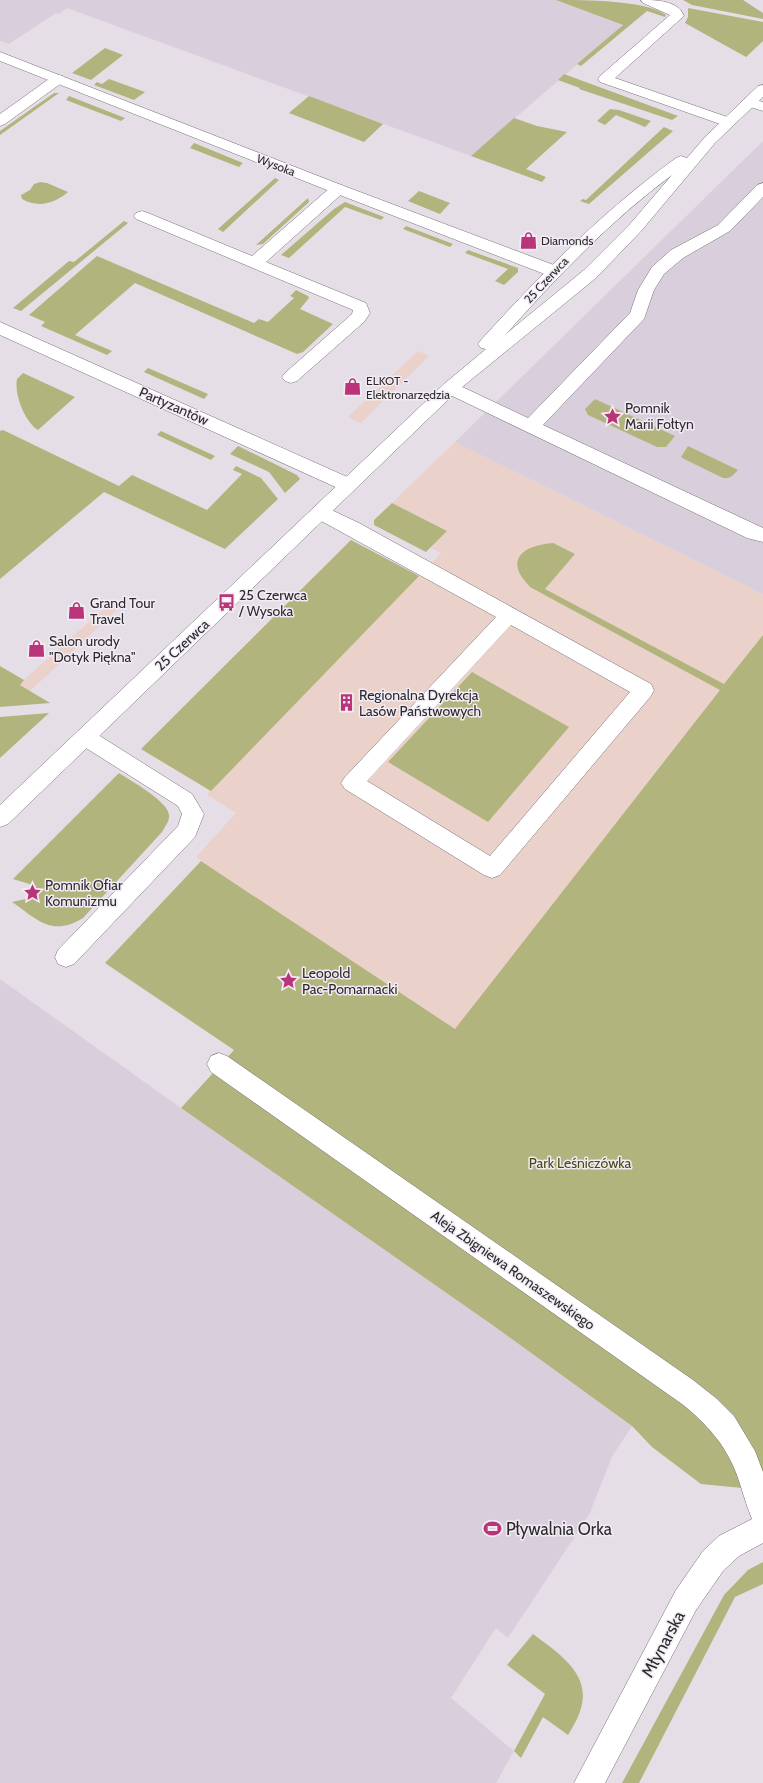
<svg xmlns="http://www.w3.org/2000/svg" width="763" height="1783" font-family="Cabin,sans-serif">
  <style>
    .commercial { fill: #ead1ca }
    .built { fill: #d9cfdc }
    .green { fill: #b2b47d }
    .lines { fill: none; stroke-linecap: round; stroke-linejoin: round }
    .lane-casing { stroke: #767078; stroke-width: 1 }
    .street-casing { stroke: #767078; stroke-width: 1 }
    .secondary-casing { stroke: #767078; stroke-width: 1 }
    .lane { fill: #fff; fill-rule: evenodd }
    .street { fill: #fff; fill-rule: evenodd }
    .secondary { fill: #fff; fill-rule: evenodd }
    .labels { text-anchor: middle; dominant-baseline: central; stroke-width: 3; stroke-linejoin: round; paint-order: stroke }
    .far-street-label { font-size: 12px; fill: #2d2a2e; stroke: #f2ecf4 }
    .far-poi-label { font-size: 12px; fill: #2d2a2e; stroke: #f2ecf4; text-anchor: start }
    .street-label { font-size: 14px; fill: #2d2a2e; stroke: #f2ecf4 }
    .poi-label { font-size: 14px; fill: #2d2a2e; stroke: #f2ecf4; text-anchor: start }
    .park-label { font-size: 14px; fill: #494a17; stroke: #f2ecf4 }
    .near-poi-label { font-size: 17px; fill: #2d2a2e; stroke: #f2ecf4; text-anchor: start }
    .near-street-label { font-size: 17px; fill: #2d2a2e; stroke: #f2ecf4 }
  </style>
  <rect width="100%" height="100%" fill="#e5dee7"/>
  <path class="commercial" d="M418,351L429,356L361,423L348,417Z
    M455,442L763,594V635L455,1030L196,857L236,813L207,795L210,791L141,749L351,540L419,576L441,553L431,548L447,531L392,503Z
    M108,600L121,606L30,691L19,684L106,607L103,605Z"/>
  <path class="built" d="M0,0H556L623,25L471,156L67,8L59,14L56,13L9,44L0,41Z
    M763,141V594L455,442Z
    M0,979L181,1108L491,1324L632,1426L612,1457L589,1515L508,1638L496,1628L451,1698L514,1751L496,1783H0Z"/>
  <path class="green" d="M556,0C585,0 645,0 666,15L665,17L647,11L581,66L577,64L623,25Z
    M683,0H743L763,13V19L692,5Z
    M688,8L763,22V41L746,57L685,23L688,17Z
    M105,48L123,55L91,80L72,73Z
    M564,74L678,116L672,120L579,89L580,88L558,80Z
    M109,79L145,92L134,100L94,85L97,82L102,84Z
    M54,93H59L0,135V131Z
    M69,96L125,118L121,121L66,100Z
    M309,96L383,124L364,142L289,113Z
    M610,109L619,110L651,121L645,127L616,115L605,125L597,121Z
    M514,118L537,126L567,132L526,169L546,177L542,182L471,156Z
    M664,127L673,131L589,204L580,201L583,199L586,200Z
    M194,143L243,163L239,167L190,148Z
    M275,178L279,180L223,232L218,229Z
    M40,182L47,183L68,192C54,204 38,208 22,199L21,195L30,190L34,184Z
    M419,191L450,203L440,214L408,201Z
    M308,198L309,202L263,244L256,245Z
    M345,202L384,217L381,220L345,207L289,258L281,255L334,209Z
    M124,221L128,223L21,311L13,308L69,261L74,262Z
    M406,226L453,244L450,247L403,229Z
    M468,250L518,268V272L504,285L495,281L508,269L465,253Z
    M97,256L254,323L259,319L268,322L294,298L290,296L296,290L308,296L309,298L300,309L333,324L303,352L297,354L135,283L75,335L112,351L107,355L41,326L45,322L29,315Z
    M148,368L208,394L204,399L144,372Z
    M23,373L75,397L38,430C25,422 14,395 17,379Z
    M595,399L675,436L666,447H657L588,415L585,409Z
    M3,430L119,486L132,475L207,510L242,474L233,470L236,466L261,478L278,499L225,549L104,492L0,579V431Z
    M161,431L215,456L211,460L157,435Z
    M238,446L297,475L300,479L285,493L269,472L230,454Z
    M688,446L738,470C733,475 731,479 723,478L684,459L681,457Z
    M392,503L447,531L426,552L374,525V520Z
    M351,540L419,576L211,791L141,749Z
    M553,543L575,554L545,589L724,684L763,635V1490L701,1484L652,1447L632,1426L491,1324L181,1108L234,1050L105,963L201,861L455,1029L720,690L530,587C526,582 521,577 519,572C510,550 539,544 553,543Z
    M0,666L24,680L20,685L50,703L0,707Z
    M472,672L569,727L488,822L388,762Z
    M49,713L0,758V717Z
    M119,773C131,781 168,801 169,815C170,820 165,827 162,832L83,918C52,937 38,920 12,902L35,897L36,886L13,879Z
    M763,1562V1584L735,1597L639,1783H622L724,1595L748,1570Z
    M533,1634C554,1650 589,1671 582,1704C580,1715 574,1725 568,1735L543,1717L521,1758L514,1751L545,1694L507,1665Z"/>
  <g class="lines">
    <defs>
      <path id="lane" d="M641,0C655,0 678,0 684,16L615,78L733,119L736,122L733,125L728,127L723,125L600,82L598,79L600,76L670,15L643,3Z
        M58,75L63,76L65,79L63,82L5,124L0,126V114L53,76Z
        M749,98L763,102V111L744,105L742,102L744,99Z
        M763,183V197L730,231L683,258L664,274L654,290L644,319L543,425L763,528V542L747,538L444,392L441,388L444,384L450,382L456,384L528,418L630,313L638,290L652,267L671,250L718,225L757,185Z
        M338,184L344,186L346,189L344,192L266,262L366,303L370,313L364,322L297,381L291,383L285,381L282,377L285,373L352,314L353,310L136,219L134,216L136,213L142,211L148,213L252,256L332,186Z
        M321,505L359,523L651,684L654,690L651,696L500,875L492,878L484,875L345,789L341,783L345,777L496,617L314,517L312,512L314,507ZM511,625L630,692L490,856L367,781Z
        M85,729L92,731L192,794L204,814L195,837L74,964L66,967L58,964L55,957L58,950L178,826L182,814L178,806L78,743L75,737L78,731Z"/>
      <path id="street" d="M0,52L344,186L559,267L561,271L559,275L553,276L547,275L332,192L0,61Z
        M0,322L354,480L357,485L354,490L348,491L342,490L0,335Z
        M219,1053L227,1056L693,1380L717,1399L734,1416L755,1451L763,1472V1543L739,1556L723,1571L696,1610L605,1783H574L676,1590L703,1551L719,1536L752,1519C746,1505 742,1489 737,1475C726,1445 706,1423 682,1404L211,1072L207,1064L211,1056Z"/>
      <path id="secondary" d="M763,85V97L715,143L642,230L596,278L456,392L8,824L0,827V805L444,384L486,349L481,348L478,344L481,340C541,274 603,211 676,158L681,156L687,158L705,137L758,86ZM672,175L630,224L584,270L506,334C557,277 610,221 672,175Z"/>
    </defs>
    <use href="#lane" class="lane-casing"/>
    <use href="#street" class="street-casing"/>
    <use href="#secondary" class="secondary-casing"/>
    <use href="#lane" class="lane"/>
    <use href="#street" class="street"/>
    <use href="#secondary" class="secondary"/>
  </g>
  <defs>
    <symbol id="shop-bare" viewBox="-9 -9 18 18"><path d="M-5-2.5h2.3a2.7 3.5 0 0 1 5.4 0H5L5.5 6h-11ZM-1.5-2.5h3a1.5 2.3 0 0 0-3 0Z" fill="#b93478" stroke="#f2ecf4" stroke-width="2.5" paint-order="stroke"/></symbol>
    <symbol id="sight-bare" viewBox="-9 -9 18 18"><path d="M0-6L1.8-2.2L6-1.7L2.9 1.2L3.7 5.4L0 3.3L-3.7 5.4L-2.9 1.2L-6-1.7L-1.8-2.2Z" fill="#b93478" stroke="#f2ecf4" stroke-width="2.5" paint-order="stroke"/></symbol>
    <symbol id="bus-bare" viewBox="-9 -9 18 18"><path d="M-5-6H5V4H4V6H2V4H-2V6H-4V4H-5ZM-3.5-4V0h7V-4ZM-3.5 1.2v1.5H-2V1.2ZM2 1.2v1.5H3.5V1.2Z" fill="#b93478" stroke="#f2ecf4" stroke-width="2.5" paint-order="stroke"/></symbol>
    <symbol id="building-bare" viewBox="-9 -9 18 18"><path d="M-4-6H4V6H1V3H-1V6H-4ZM-2.5-4.3h1.7v1.8h-1.7ZM.8-4.3h1.7v1.8H.8ZM-2.5-1h1.7V.8h-1.7ZM.8-1h1.7V.8H.8Z" fill="#b93478" stroke="#f2ecf4" stroke-width="2.5" paint-order="stroke"/></symbol>
    <symbol id="stadium-bare" viewBox="-9 -9 18 18"><path d="M0-5a6.5 5 0 1 0 0 10a6.5 5 0 1 0 0-10ZM-3.5-1.8h7v3.6h-7Z" fill="#b93478" stroke="#f2ecf4" stroke-width="2.5" paint-order="stroke"/></symbol>
  </defs>
  <g fill-rule="evenodd">
    <use href="#shop-bare" x="516" y="228" width="25" height="25"/>
    <use href="#shop-bare" x="340" y="374" width="25" height="25"/>
    <use href="#sight-bare" x="600" y="404" width="25" height="25"/>
    <use href="#bus-bare" x="214" y="590" width="25" height="25"/>
    <use href="#shop-bare" x="64" y="598" width="25" height="25"/>
    <use href="#shop-bare" x="24" y="636" width="25" height="25"/>
    <use href="#building-bare" x="334" y="690" width="25" height="25"/>
    <use href="#sight-bare" x="20" y="880" width="25" height="25"/>
    <use href="#sight-bare" x="276" y="968" width="25" height="25"/>
    <use href="#stadium-bare" x="480" y="1516" width="25" height="25"/>
  </g>
  <g class="labels">
    <g class="far-street-label">
      <text transform="translate(276 165) rotate(21)">Wysoka</text>
      <text transform="translate(546 280) rotate(-47)">25 Czerwca</text>
    </g>
    <g class="far-poi-label">
      <text x="541" y="240">Diamonds</text>
      <text x="366" y="380">ELKOT -<tspan x="366" dy="14">Elektronarzędzia</tspan></text>
    </g>
    <g class="street-label">
      <text transform="translate(174 406) rotate(24)">Partyzantów</text>
      <text transform="translate(182 645) rotate(-43)">25 Czerwca</text>
      <text transform="translate(513 1270) rotate(35)">Aleja Zbigniewa Romaszewskiego</text>
    </g>
    <g class="poi-label">
      <text x="625" y="408">Pomnik<tspan x="625" dy="16">Marii Fołtyn</tspan></text>
      <text x="239" y="595">25 Czerwca<tspan x="239" dy="16">/ Wysoka</tspan></text>
      <text x="90" y="603">Grand Tour<tspan x="90" dy="16">Travel</tspan></text>
      <text x="49" y="641">Salon urody<tspan x="49" dy="16">"Dotyk Piękna"</tspan></text>
      <text x="359" y="695">Regionalna Dyrekcja<tspan x="359" dy="16">Lasów Państwowych</tspan></text>
      <text x="45" y="885">Pomnik Ofiar<tspan x="45" dy="16">Komunizmu</tspan></text>
      <text x="302" y="973">Leopold<tspan x="302" dy="16">Pac-Pomarnacki</tspan></text>
    </g>
    <g class="park-label">
      <text x="580" y="1163">Park Leśniczówka</text>
    </g>
    <g class="near-poi-label">
      <text x="506" y="1529">Pływalnia Orka</text>
    </g>
    <g class="near-street-label">
      <text transform="translate(663 1644) rotate(-62)">Młynarska</text>
    </g>
  </g>
</svg>
